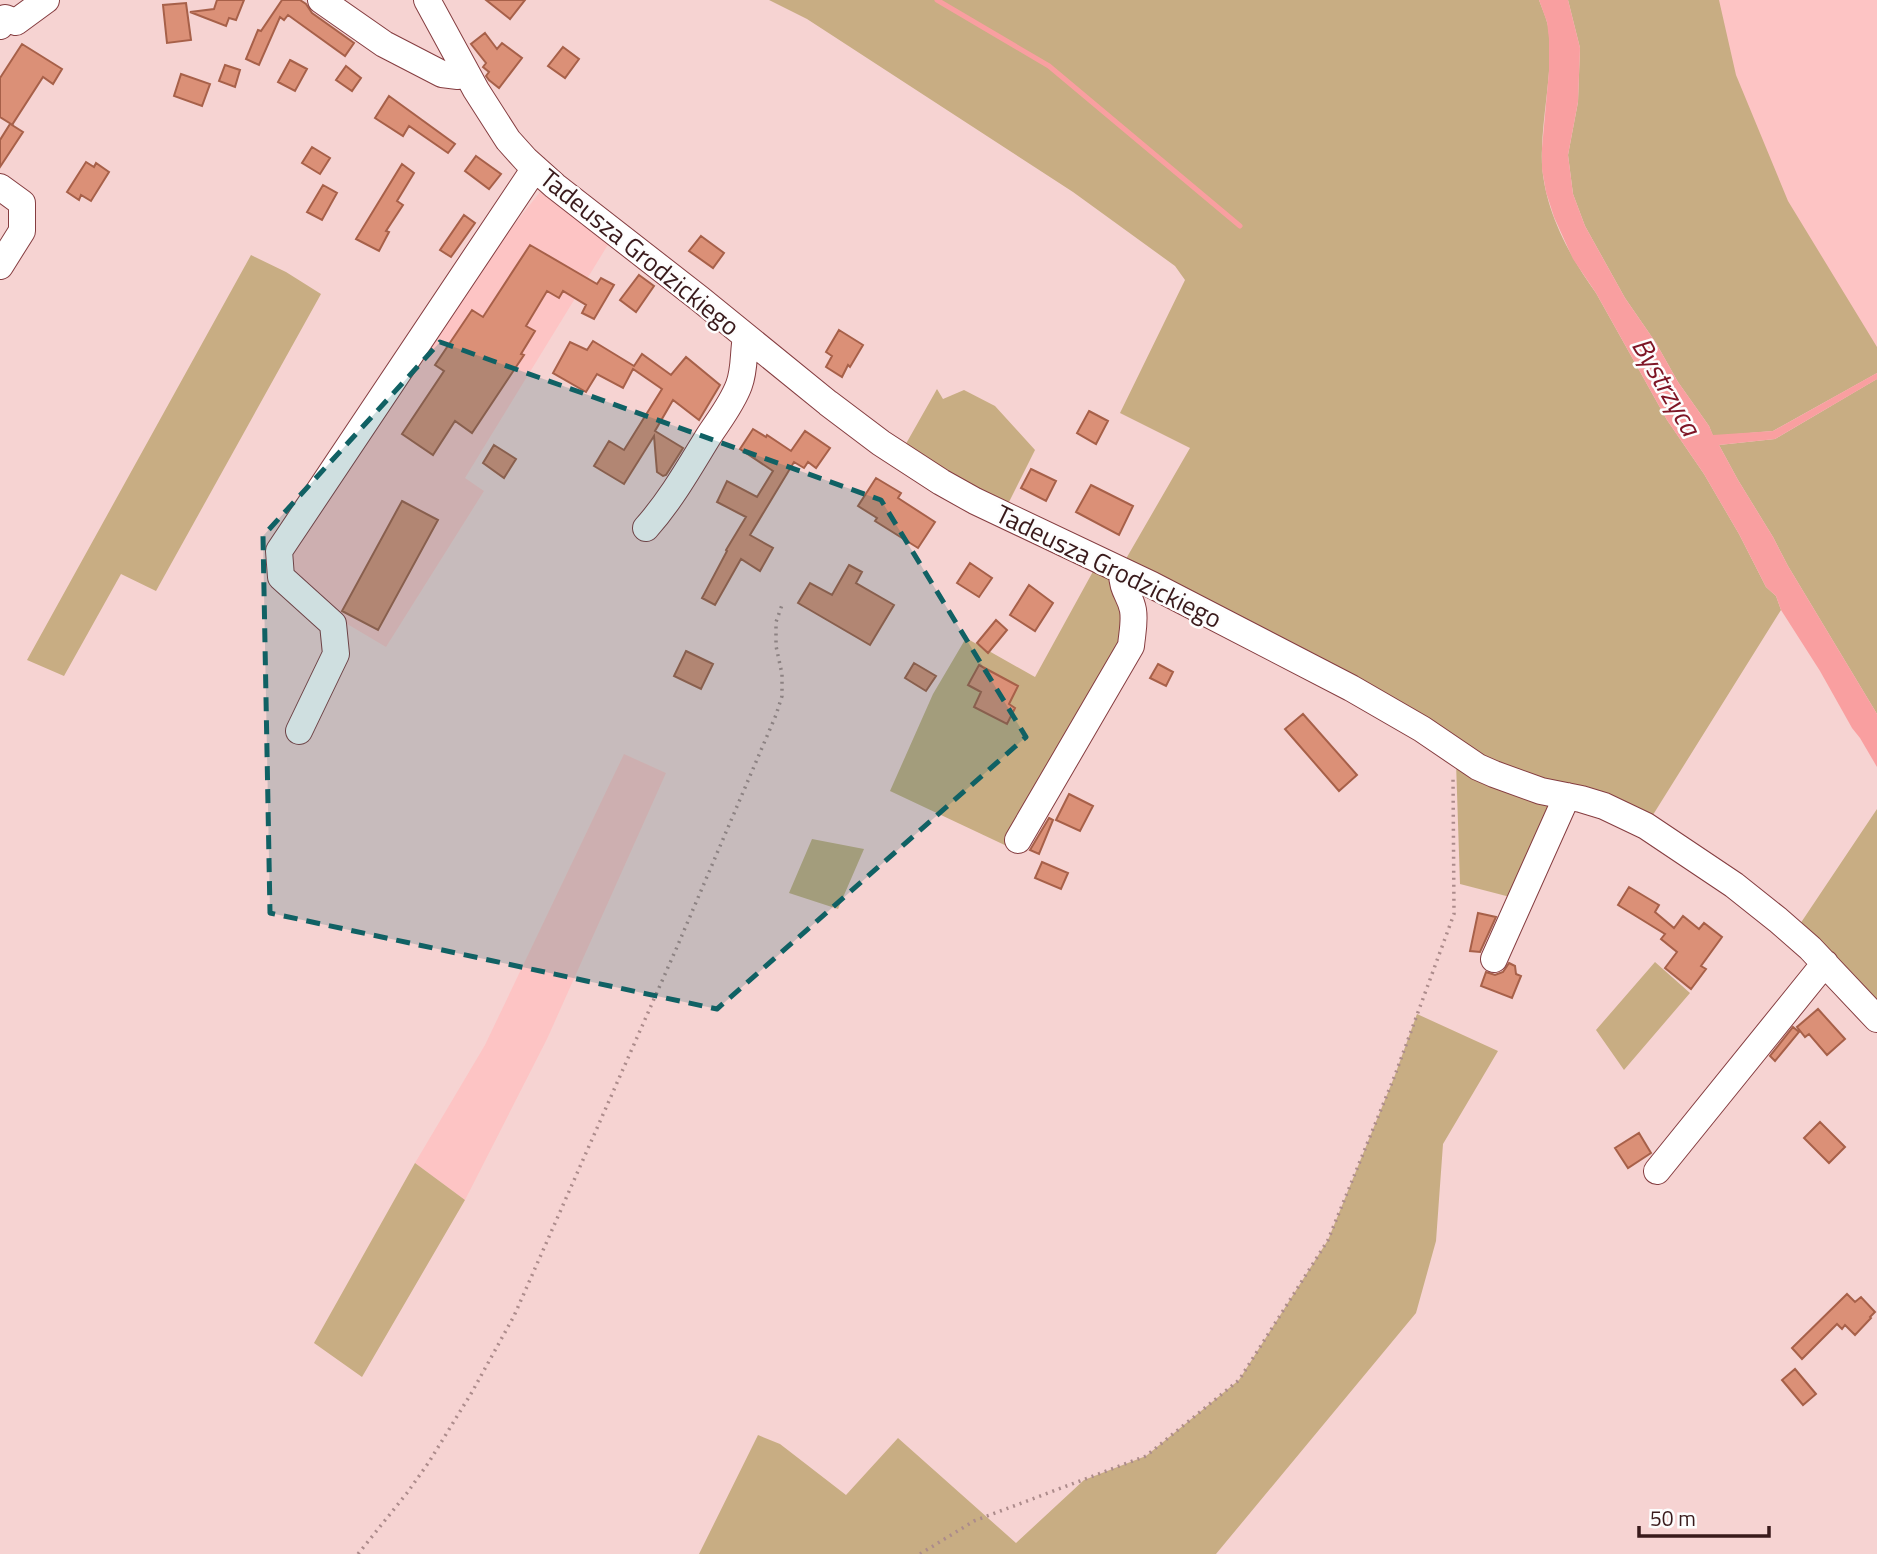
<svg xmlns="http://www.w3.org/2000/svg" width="1877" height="1554" font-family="'Titillium Web',sans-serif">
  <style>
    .built { fill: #fdc4c4 }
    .green { fill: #c8ad83 }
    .water { fill: #f99fa0 }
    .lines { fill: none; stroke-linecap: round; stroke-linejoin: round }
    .stream { stroke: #f99fa0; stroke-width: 5 }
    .building { fill: #db9077; stroke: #a76049; stroke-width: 2 }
    .minor-casing { stroke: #853d40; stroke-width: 28 }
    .path { stroke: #ac8b8b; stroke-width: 3.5; stroke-dasharray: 2 5; stroke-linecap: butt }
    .minor { stroke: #fff; stroke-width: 26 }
    .marked { fill: #106164; fill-opacity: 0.2; stroke: #106164; stroke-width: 5; stroke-dasharray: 14 9; stroke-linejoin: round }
    .labels { text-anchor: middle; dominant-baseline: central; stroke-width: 5; stroke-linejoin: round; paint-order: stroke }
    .street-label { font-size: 26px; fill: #391a1b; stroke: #fdfdfd }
    .water-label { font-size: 28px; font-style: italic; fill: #7e1525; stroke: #fdfdfd }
  </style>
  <rect width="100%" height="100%" fill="#f6d3d2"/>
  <path class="built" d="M1642,0H1877V487L1828,401Z
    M540,192L609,243L465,478L484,491L386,647L273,580L447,309Z
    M624,754L666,773L547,1039L465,1200L415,1163L485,1045Z"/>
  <path class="green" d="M769,0H1539C1542,8 1546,17 1548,26C1554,66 1543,108 1542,149C1539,200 1567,253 1596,293L1667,420L1704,474L1739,534L1766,587L1776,596L1781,610L1646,826L1541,791L1123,564L1190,448L1120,413L1185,280L1175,266L1073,192L807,19Z
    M1568,0H1719L1736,75L1788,201L1877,347V373L1773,431L1713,436L1709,426L1678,382L1656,343L1625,298L1585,226L1573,194L1568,155L1578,102L1580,48Z
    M251,255L286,272L321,294L156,591L121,574L64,676L27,660Z
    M1877,379V714L1788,566L1773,537L1738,480L1719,445L1775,439Z
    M937,389L943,399L964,390L995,406L1035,450L1007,506L903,449Z
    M1096,566L1118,577L1129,626L1011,848L890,791L933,694L966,638L1035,677Z
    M1456,762L1558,801L1514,898L1460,884Z
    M1877,809V1028L1794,933Z
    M812,839L864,849L838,909L789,893Z
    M1655,962L1690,993L1624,1070L1596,1030Z
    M1417,1014L1498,1051L1443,1144L1436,1241L1416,1313L1216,1554H699L758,1435L780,1444L846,1495L898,1438L1016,1543L1084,1480L1146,1456L1239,1380L1328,1240L1395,1075Z
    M415,1163L465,1200L362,1377L314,1343Z"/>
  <path class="water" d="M1539,0H1568L1580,48L1578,102L1568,155L1573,194L1585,226L1625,298L1656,343L1678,382L1709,426L1713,435L1773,431L1877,373V379L1775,439L1719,445L1738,480L1773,537L1788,566L1877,714V767L1860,738L1852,728L1820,671L1781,610L1776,596L1766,587L1739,534L1704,474L1667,420L1596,293L1573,259L1554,217L1546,192L1542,169V148L1549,71V39L1547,22Z"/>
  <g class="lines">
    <path class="stream" d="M937,0L1049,66L1240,226"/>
  </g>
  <path class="building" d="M217,0H244L236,20L229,18L226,26L190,12L214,9Z
    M282,0H300L306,4L312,13L354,43L345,56L288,15L284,20L280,17L259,65L246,59L258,30L261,31Z
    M486,0H525L510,19Z
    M186,3L191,40L167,43L163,5Z
    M485,33L497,49L502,43L522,58L499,88L489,80L486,76L489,72L483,67L486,63L471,44Z
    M22,44L62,69L53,84L43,77L12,125L23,132L0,167V140L10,124H11L0,117V78Z
    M563,47L579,59L565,78L548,66Z
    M290,60L307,69L295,91L278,82Z
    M225,65L240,70L235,87L219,81Z
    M346,66L361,78L352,91L336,80Z
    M181,74L210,84L202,106L174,96Z
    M389,96L455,144L448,153L409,126L403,136L375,118Z
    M312,147L330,158L320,174L302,163Z
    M476,156L501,174L489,189L465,171Z
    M86,162L94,167L96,163L109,172L91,201L81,195L79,200L67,192Z
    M402,164L414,173L397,201L403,205L386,231L389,232L379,251L356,239Z
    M323,185L337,193L322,220L307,212Z
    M464,215L475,223L451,257L440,250Z
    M701,236L724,253L713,268L689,251Z
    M530,245L597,284L601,278L614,285L594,319L582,313L586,305L563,291L559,298L547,291L526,326L535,331L521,354L524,355L472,433L455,421L433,455L402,434L444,371L435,365L472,310L483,317Z
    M639,275L654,286L636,312L620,300Z
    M839,330L863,345L850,367L848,365L842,377L826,367L832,356L826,352Z
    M593,341L634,366L642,354L671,375L686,357L720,385L699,420L673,400L655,431L683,448L666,475L663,476L657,472L654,436L624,484L594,466L609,441L624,450L662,389L633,369L623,388L597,374L586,392L553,373L570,342L587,350Z
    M1089,411L1108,421L1096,444L1077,433Z
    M753,429L766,437L767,435L791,451L805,431L830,448L816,468L808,462L804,468L794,462L750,535L773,548L760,571L741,559L715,605L702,598L727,551L726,550L746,517L717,502L727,481L757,497L773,471L740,449Z
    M494,445L516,459L504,478L483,463Z
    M1031,469L1056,481L1046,501L1021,488Z
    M876,478L901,493L898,498L935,522L918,548L875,521L877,518L858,506Z
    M1091,485L1133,506L1119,535L1076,512Z
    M402,501L438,520L378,630L342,611Z
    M970,563L992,578L979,597L957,583Z
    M849,565L862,572L856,583L894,605L870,645L798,603L810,583L832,595Z
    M1029,585L1053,603L1035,631L1010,615Z
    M996,620L1007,630L988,653L977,643Z
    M686,651L713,664L701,689L674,676Z
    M914,663L936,676L926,691L905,678Z
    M1158,664L1173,672L1166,686L1150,678Z
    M979,665L1018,686L1009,704L1015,708L1007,724L974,707L981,692L968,685Z
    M1303,714L1357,775L1339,791L1285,729Z
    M1069,794L1093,806L1080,831L1056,820Z
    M1049,818L1053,820L1039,854L1030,850Z
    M1042,862L1068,873L1061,889L1035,878Z
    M1629,887L1659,905L1655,912L1674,928L1683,916L1699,929L1704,923L1722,937L1701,966L1706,969L1691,989L1665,968L1677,952L1661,939L1665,934L1618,905Z
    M1478,913L1496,917L1480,952L1470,951Z
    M1509,963L1515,966L1516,974L1521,976L1512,998L1481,986L1486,972L1495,975L1503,972Z
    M1818,1009L1845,1039L1827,1055L1809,1034L1805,1037L1797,1027Z
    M1793,1027L1799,1032L1775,1061L1770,1056Z
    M1820,1122L1845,1147L1829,1163L1804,1138Z
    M1639,1133L1651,1153L1628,1168L1615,1148Z
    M1847,1294L1855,1302L1861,1297L1875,1312L1870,1317L1871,1318L1855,1335L1845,1325L1842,1329L1837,1324L1802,1359L1792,1348Z
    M1795,1369L1816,1394L1803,1405L1782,1380Z"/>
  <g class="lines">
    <defs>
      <path id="minor" d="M321,0L384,44L442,74L458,76L466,73
        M427,0L476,90L508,140L526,160L555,186L700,299L828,403L881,443L941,482L975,501L1152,585L1351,688L1422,729L1478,767L1494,774L1541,791L1581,799L1604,806L1646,826L1734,885L1778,920L1810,948L1877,1019
        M0,26L5,18L16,22L46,0
        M0,187L22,203V231L0,266
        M646,528C671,500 689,468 708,437C719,420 732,404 739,385C745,369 743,353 746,337
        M299,731L336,654L333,624L281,577L279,551L535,168
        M1018,840L1131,646C1132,634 1135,622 1133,610C1130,594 1122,592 1122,571
        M1494,959L1567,796
        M1657,1171L1825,963"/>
    </defs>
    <use href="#minor" class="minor-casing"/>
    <path class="path" d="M358,1554L407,1493L429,1462L472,1392L514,1316L677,947L776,715L782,696V674L776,646V622L782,605
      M920,1554L974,1521L1146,1456L1239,1380L1328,1240L1395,1075L1454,914L1453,775"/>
    <use href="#minor" class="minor"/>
  </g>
  <path class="marked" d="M440,342L881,500L1026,737L717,1009L270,913L263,536Z"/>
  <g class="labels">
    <g class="street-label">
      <text transform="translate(640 252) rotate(39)">Tadeusza Grodzickiego</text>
      <text transform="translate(1109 566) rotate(26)">Tadeusza Grodzickiego</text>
    </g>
    <g class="water-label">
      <text transform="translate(1667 386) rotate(60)">Bystrzyca</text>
    </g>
  </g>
  <path d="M1639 1526v10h130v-10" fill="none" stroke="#391a1b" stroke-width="3.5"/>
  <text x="1650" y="1526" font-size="21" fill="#391a1b" stroke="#fdfdfd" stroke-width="5" paint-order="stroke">50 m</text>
</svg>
